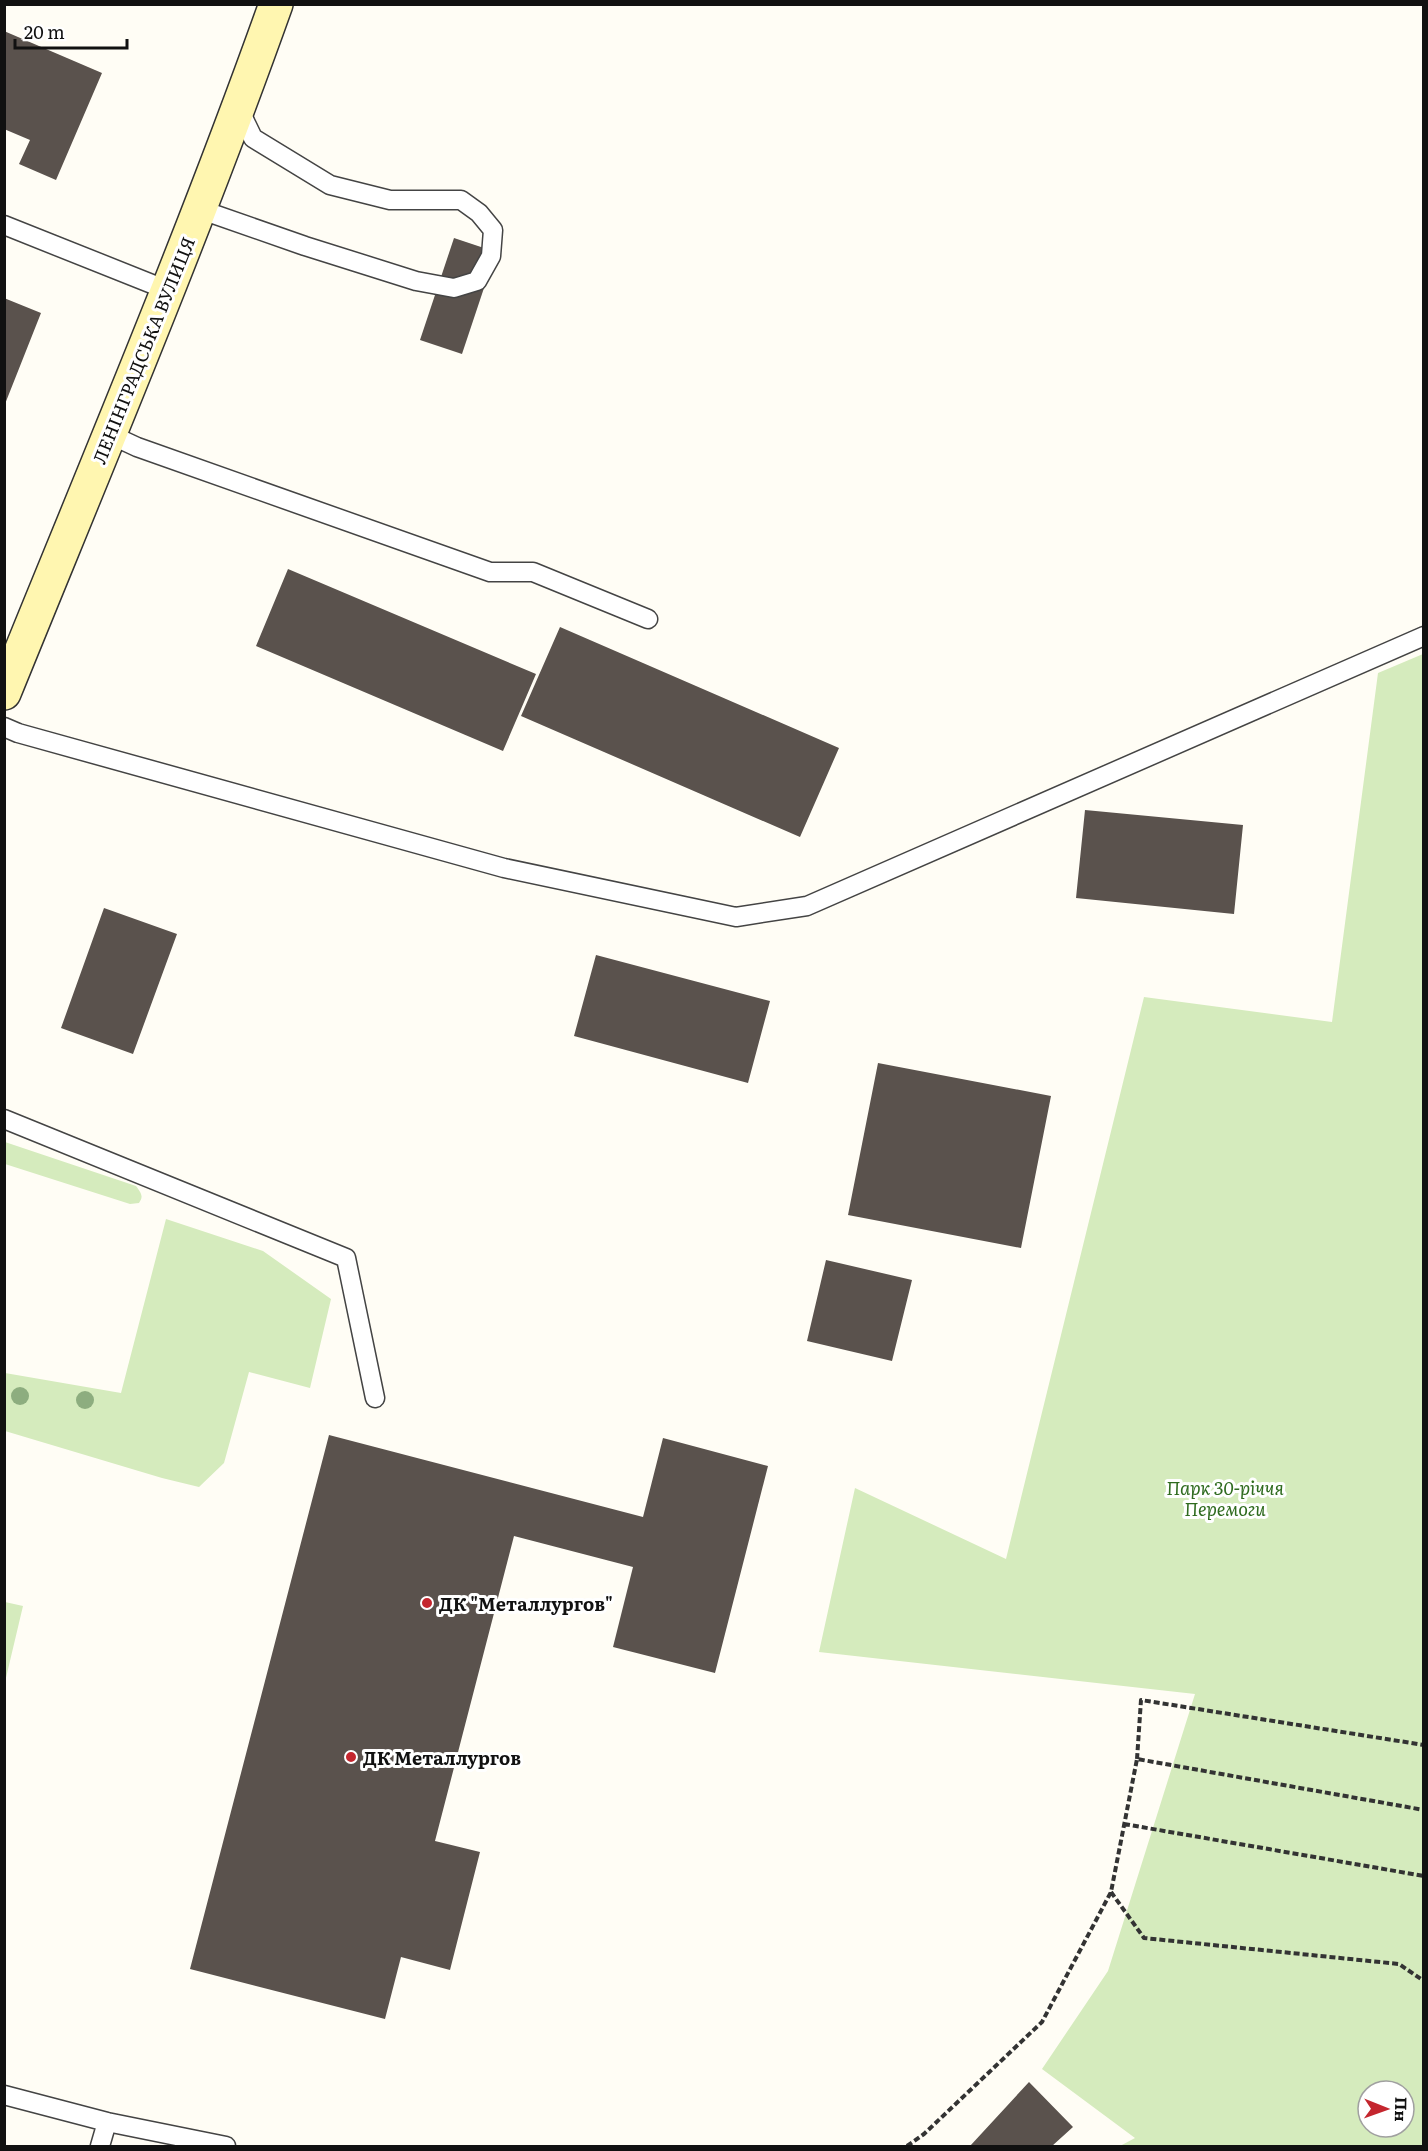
<svg xmlns="http://www.w3.org/2000/svg" width="1428" height="2151" font-family="Literata,serif">
  <style>
    .green { fill: #d5ebbd; fill-rule: evenodd }
    .building { fill: #5a524d }
    .lines { fill: none; stroke-linecap: round; stroke-linejoin: round }
    .lane-casing { stroke: #444; stroke-width: 21 }
    .secondary-casing { stroke: #333; stroke-width: 36 }
    .path { stroke: #333; stroke-width: 4; stroke-dasharray: 6 3; stroke-linecap: butt }
    .lane { stroke: #fff; stroke-width: 18 }
    .secondary { stroke: #fff6b0; stroke-width: 33 }
    .tree { fill: #8dad7f }
    .poi-dot { fill: #c4262e; stroke: #fff; stroke-width: 2 }
    .labels { text-anchor: middle; dominant-baseline: central; stroke-width: 6; stroke-linejoin: round; paint-order: stroke }
    .street-label { font-size: 18px; fill: #111; stroke: #fff }
    .park-label { font-size: 18px; font-style: italic; fill: #2f6b1f; stroke: #fff }
    .poi-label { font-size: 18px; font-weight: bold; fill: #111; stroke: #fff; text-anchor: start }
  </style>
  <rect width="100%" height="100%" fill="#fffdf5"/>
  <path class="green" d="M1423,654V2146H1120L1135,2138L1042,2069L1108,1971L1195,1694L819,1652L855,1488L1006,1559L1144,997L1332,1022L1378,673ZM1368,2091H1404V2127H1368Z
    M5,1142L136,1186C141,1193 144,1196 139,1203L130,1204L5,1164Z
    M166,1219L263,1251L331,1299L310,1388L249,1372L224,1463L199,1487L162,1478L5,1431V1373L121,1393Z
    M5,1602L23,1606L5,1682L4,1602Z"/>
  <path class="building" d="M4,31L102,73L56,180L19,164L30,140L4,129Z
    M454,238L496,252L462,354L420,340Z
    M4,298L41,313L5,404L4,403Z
    M288,569L536,674L503,751L256,646Z
    M560,627L839,748L800,837L521,716Z
    M1085,810L1243,825L1234,914L1076,898Z
    M104,908L177,934L133,1054L61,1028Z
    M596,955L770,1001L748,1083L574,1036Z
    M878,1063L1051,1096L1021,1248L848,1215Z
    M826,1260L912,1280L892,1361L807,1341Z
    M329,1435L643,1517L663,1438L768,1466L715,1673L613,1647L633,1567L514,1536L435,1841L480,1852L450,1970L401,1957L385,2019L190,1969Z
    M1029,2082L1073,2127L1052,2146H970Z"/>
  <g class="lines">
    <defs>
      <path id="lane" d="M199,209L305,246L416,281L454,288L477,281L491,256L493,230L479,213L461,200H390L330,185L253,138L239,109
        M4,225L167,290
        M109,434L137,447L490,572H533L648,619
        M4,727L18,733L504,868L736,917L807,906L1424,636
        M4,1119L346,1258L375,1398
        M4,2095L107,2122L226,2146
        M100,2146L107,2122"/>
      <path id="secondary" d="M4,693C97,464 193,237 276,4"/>
    </defs>
    <use href="#lane" class="lane-casing"/>
    <use href="#secondary" class="secondary-casing"/>
    <path class="path" d="M1137,1759L1141,1700L1424,1745
      M1124,1824L1424,1876
      M1111,1892L1144,1938L1399,1964L1424,1981
      M907,2146L924,2134L1042,2022L1111,1892L1137,1759L1424,1810"/>
    <use href="#lane" class="lane"/>
    <use href="#secondary" class="secondary"/>
  </g>
  <g class="tree">
    <circle cx="20" cy="1396" r="9"/>
    <circle cx="85" cy="1400" r="9"/>
  </g>
  <g class="poi-dot">
    <circle cx="427" cy="1603" r="6"/>
    <circle cx="351" cy="1757" r="6"/>
  </g>
  <g class="labels">
    <g class="street-label">
      <text transform="translate(143 350) rotate(-68)">ЛЕНІНГРАДСЬКА ВУЛИЦЯ</text>
    </g>
    <g class="park-label">
      <text x="1225" y="1487">Парк 30-річчя<tspan x="1225" dy="21">Перемоги</tspan></text>
    </g>
    <g class="poi-label">
      <text x="439" y="1603">ДК "Металлургов"</text>
      <text x="363" y="1757">ДК Металлургов</text>
    </g>
  </g>
  <rect width="1428" height="2151" fill="none" stroke="#111111" stroke-width="12"/>
  <g transform="translate(1386 2109) rotate(91)"><circle r="28" fill="#ffffff" stroke="#a0a0a0" stroke-width="1.5"/>
  <path d="M0-4.5L10 22L0 15L-10 22Z" fill="#c4262e"/>
  <text y="-9" font-size="16" font-weight="bold" text-anchor="middle" fill="#111111">Пн</text>
  </g>
  <path d="M15 39v9h112v-9" fill="none" stroke="#111111" stroke-width="3"/>
  <text x="24" y="39" font-size="18" fill="#111111" stroke="#ffffff" stroke-width="4.5" paint-order="stroke">20 m</text>
</svg>
